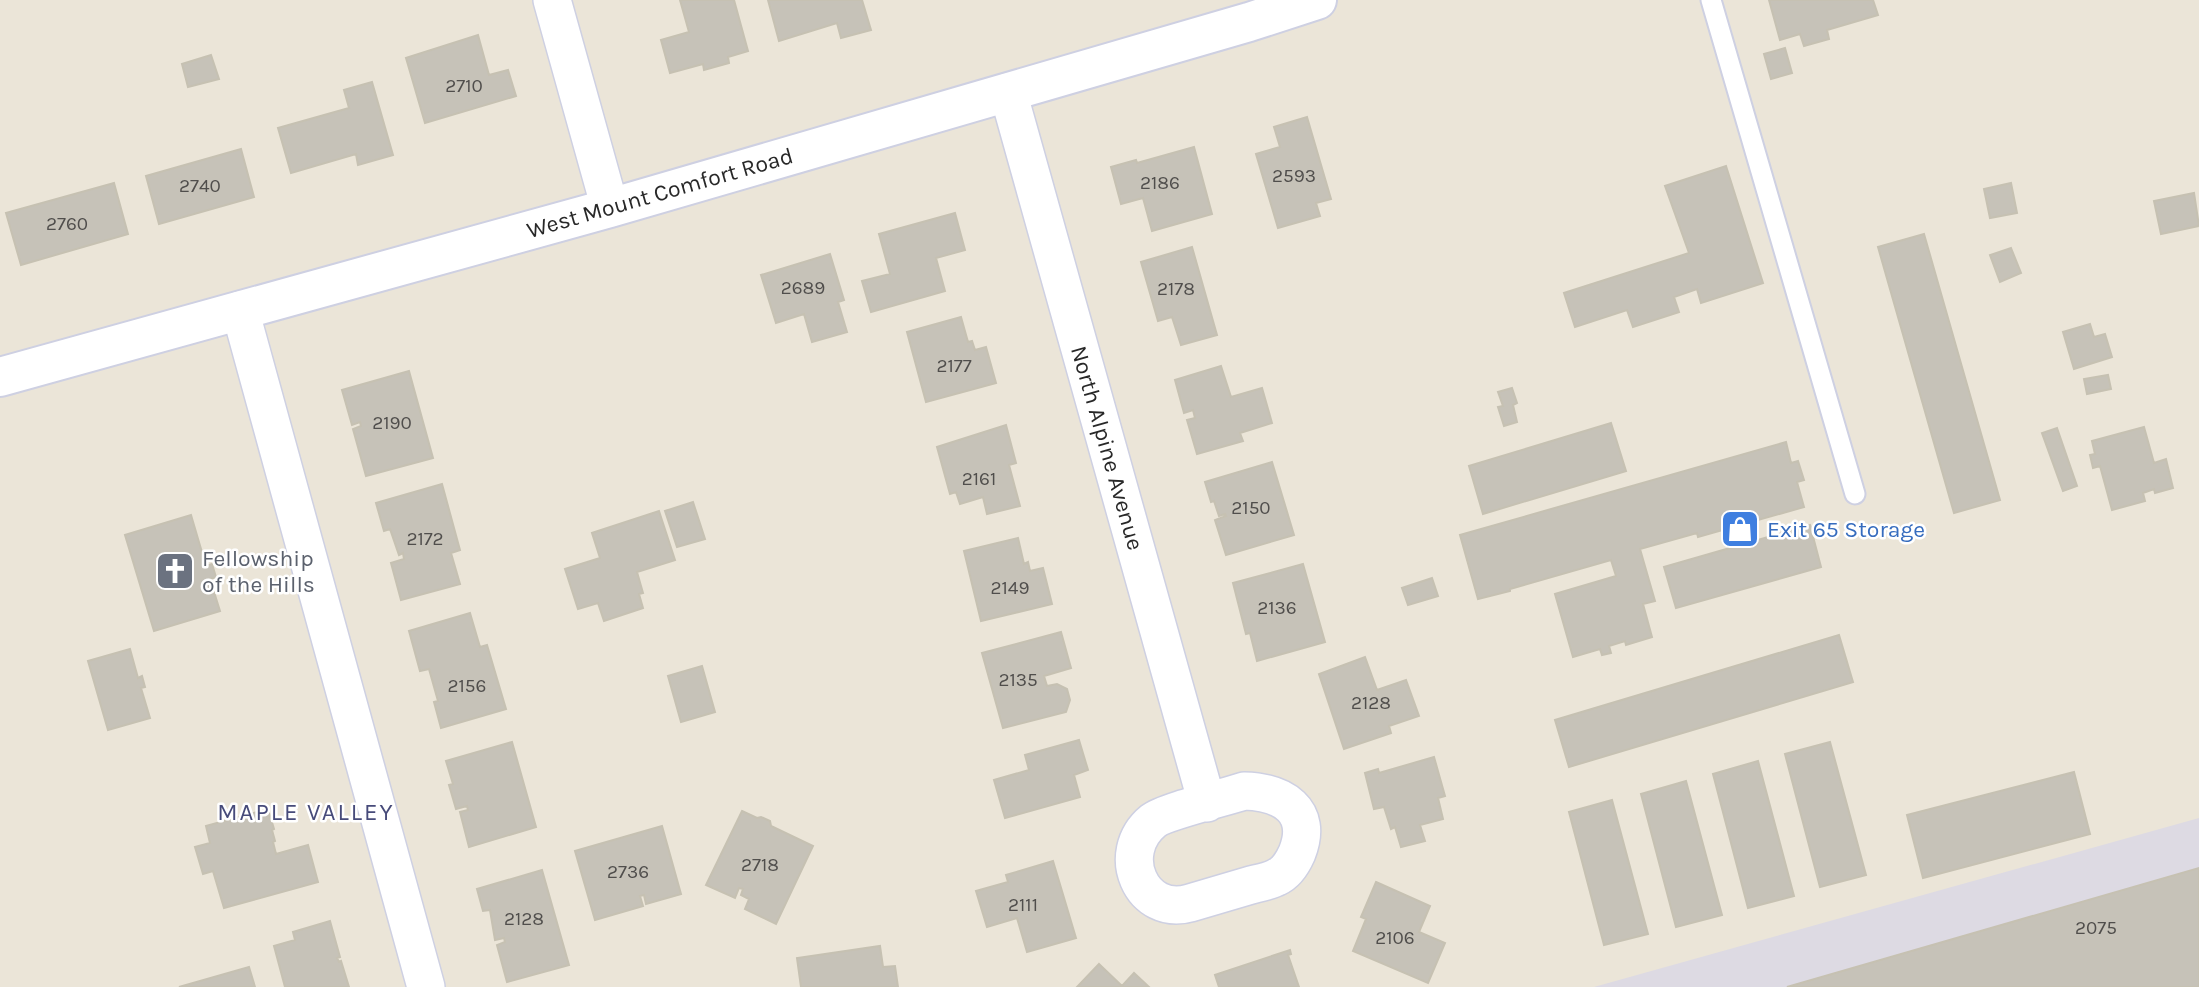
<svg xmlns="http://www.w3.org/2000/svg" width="2199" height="987" font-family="Karla,sans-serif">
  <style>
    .industrial { fill: #dddae3 }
    .building { fill: #c6c2b8; stroke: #c6c1b2; stroke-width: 2 }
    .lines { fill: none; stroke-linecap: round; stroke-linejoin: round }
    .lane-casing { stroke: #ced0e2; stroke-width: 23 }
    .street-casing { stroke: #ced0e2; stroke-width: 40 }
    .secondary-casing { stroke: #ced0e2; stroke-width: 42 }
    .lane { stroke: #fff; stroke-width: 19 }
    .street { stroke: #fff; stroke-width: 37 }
    .secondary { stroke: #fff; stroke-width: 38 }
    .labels { text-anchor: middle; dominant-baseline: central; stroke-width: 5; stroke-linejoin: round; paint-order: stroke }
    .number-label { font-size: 19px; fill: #504e4c }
    .street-label { font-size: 23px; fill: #282828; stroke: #fff }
    .shop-label { font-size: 23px; fill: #366cbe; stroke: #fff; text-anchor: start }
    .worship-label { font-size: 23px; fill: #5b616d; stroke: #fff; text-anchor: start }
    .neighbourhood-label { font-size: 24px; letter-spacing: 2px; fill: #474b7a; stroke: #fff }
  </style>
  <rect width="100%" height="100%" fill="#ebe5d8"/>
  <path class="industrial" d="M2199,818V987H1594Z"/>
  <path class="building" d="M680,0H734L748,51L728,57L729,63L704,70L703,64L670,73L661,40L689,32Z
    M768,0H862L871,30L841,38L837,23L779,41Z
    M1769,0H1873L1878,15L1827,30L1829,39L1804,46L1800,34L1780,40Z
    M478,35L489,75L508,70L516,96L425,123L406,58Z
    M1785,48L1792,73L1771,79L1764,54Z
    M211,55L219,79L188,87L182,64Z
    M372,82L393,155L358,165L356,154L291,173L278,128L349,108L344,90Z
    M1307,117L1331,199L1316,203L1320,216L1278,228L1256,154L1280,147L1274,127Z
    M1194,147L1212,214L1152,231L1143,198L1121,204L1111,167L1136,160L1137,163Z
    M241,149L254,197L159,224L146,176Z
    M1726,166L1763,283L1701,303L1697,289L1674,297L1679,312L1633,327L1627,310L1575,327L1564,293L1689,253L1665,186Z
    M114,183L128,234L21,265L6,213Z
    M2011,183L2017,213L1990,218L1984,189Z
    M2194,193L2199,226L2161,234L2154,201Z
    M955,213L965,250L936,258L945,291L871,312L862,281L890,274L879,234Z
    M1924,234L2000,500L1954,513L1878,247Z
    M1192,247L1217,335L1181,345L1172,317L1158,321L1141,262Z
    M2011,248L2021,273L2000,282L1990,255Z
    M830,254L844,300L838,302L847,332L812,342L804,314L776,323L761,275Z
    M961,317L968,342L972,341L975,350L986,347L996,383L926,402L907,332Z
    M2090,324L2094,337L2105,334L2112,357L2074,369L2063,332Z
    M1221,366L1231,397L1262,388L1272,423L1240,433L1243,441L1197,454L1187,420L1195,418L1193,410L1184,413L1175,380Z
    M409,371L433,458L366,476L353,429L361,426L360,422L352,425L342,390Z
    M2108,375L2111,389L2087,394L2084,379Z
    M1512,388L1517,403L1513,405L1517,422L1504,426L1498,407L1503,406L1498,392Z
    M1611,423L1626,471L1483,514L1469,466Z
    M1006,425L1016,463L1009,465L1020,506L987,514L983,497L960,504L956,492L950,494L937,447Z
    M2144,427L2154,463L2166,459L2173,488L2155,493L2154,489L2143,493L2145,501L2112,510L2100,466L2093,468L2090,455L2095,454L2092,441Z
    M2057,428L2077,486L2063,491L2042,433Z
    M1786,442L1791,463L1798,461L1804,480L1797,482L1804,507L1698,537L1697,533L1640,549L1655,601L1643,604L1652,637L1626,645L1625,641L1609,646L1611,653L1602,655L1600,649L1573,657L1555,594L1616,576L1611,560L1510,589V591L1478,599L1460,535Z
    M1272,462L1294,535L1226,555L1215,520L1226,516L1225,514L1219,516L1214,501L1211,502L1205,482Z
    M442,484L460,550L451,553L460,584L401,600L391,563L404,559L403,553L399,555L390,529L384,531L376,503Z
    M693,502L705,539L677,547L665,511Z
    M659,511L675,560L637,572L643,593L639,594L643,608L604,621L598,603L578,609L565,569L600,558L592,533Z
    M191,515L206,566L212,564L216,577L210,579L220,611L154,631L125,535Z
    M1810,525L1821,567L1676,608L1664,567Z
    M1018,538L1024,564L1028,562L1030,571L1043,568L1052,604L981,621L964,551Z
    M1303,564L1325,642L1257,661L1250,633L1246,634L1233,583Z
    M1432,578L1438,596L1408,605L1402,588Z
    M470,613L480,647L487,645L506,709L441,728L434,702L438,701L429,669L420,671L409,631Z
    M1061,632L1071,668L1044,676L1047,686L1057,684L1067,689L1070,700L1066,712L1003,728L982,653Z
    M1839,635L1853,682L1569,767L1555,720Z
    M130,649L138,678L142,676L145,687L141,688L150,718L108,730L88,661Z
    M1365,657L1377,690L1406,680L1419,716L1389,726L1391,733L1344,749L1319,674Z
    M702,666L715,712L681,722L668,676Z
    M1079,740L1088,770L1074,775L1080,797L1005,818L994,780L1029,770L1025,755Z
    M512,742L536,827L469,847L460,812L468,810L467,806L456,809L449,785L453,784L446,761Z
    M1830,742L1866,875L1820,887L1785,754Z
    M1434,757L1445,796L1438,798L1443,819L1420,825L1425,841L1401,847L1395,827L1391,829L1384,807L1374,809L1365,773L1378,769L1379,773Z
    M1758,761L1794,896L1748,908L1713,774Z
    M2074,772L2090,834L1923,878L1907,815Z
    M1686,781L1722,915L1676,927L1641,794Z
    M1612,800L1648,934L1604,945L1569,812Z
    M268,809L274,829L272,830L275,841L273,842L276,854L308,845L318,882L224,908L213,871L203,874L195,847L210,843L206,826Z
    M742,811L757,818L761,817L770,821L771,826L813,846L776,924L745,909L749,899L741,895L743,889L739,888L735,898L706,885Z
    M662,826L681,894L646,904L644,895L640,896L643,906L595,920L575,851Z
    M1053,861L1076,938L1027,952L1017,918L987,927L976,891L1008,882L1006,875Z
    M2199,868V987H1787Z
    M542,870L569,965L507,982L497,945L505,942L504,938L495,940L490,910L483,911L477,889Z
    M1376,882L1430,906L1419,932L1445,943L1428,983L1353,951L1366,919L1361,917Z
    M330,921L340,957L337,958L339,962L341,961L349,987H285L274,946L295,940L293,932Z
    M880,946L883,967L895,966L898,987H801L797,958Z
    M1290,950L1291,954L1288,955L1299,987H1219L1215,975Z
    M1099,964L1122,986L1134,973L1149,987H1077Z
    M249,967L255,987H179Z"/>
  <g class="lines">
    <defs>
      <path id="lane" d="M1711,0L1855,494"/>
      <path id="street" d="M552,0L610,208
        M1008,92L1207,803
        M240,310L426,987
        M1244,791C1282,792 1314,810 1297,853C1293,862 1286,873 1277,877C1270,881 1259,883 1251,885C1231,891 1210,897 1190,903C1141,917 1114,853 1153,821C1164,812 1226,797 1244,791Z"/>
      <path id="secondary" d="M0,377L610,208L1249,22L1317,0"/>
    </defs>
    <use href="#lane" class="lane-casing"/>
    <use href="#street" class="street-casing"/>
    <use href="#secondary" class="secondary-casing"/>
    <use href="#lane" class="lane"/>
    <use href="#street" class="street"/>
    <use href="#secondary" class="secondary"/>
  </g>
  <defs>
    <symbol id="shop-square" viewBox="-11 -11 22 22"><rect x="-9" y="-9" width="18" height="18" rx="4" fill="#3f7fe0" stroke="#fff"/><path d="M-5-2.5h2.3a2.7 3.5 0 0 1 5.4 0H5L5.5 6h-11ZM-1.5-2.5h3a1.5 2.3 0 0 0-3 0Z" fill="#fff"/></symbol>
    <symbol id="church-square" viewBox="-11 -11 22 22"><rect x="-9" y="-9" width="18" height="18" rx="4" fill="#6b7280" stroke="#fff"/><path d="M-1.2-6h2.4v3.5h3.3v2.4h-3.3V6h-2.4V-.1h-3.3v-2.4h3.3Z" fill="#fff"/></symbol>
  </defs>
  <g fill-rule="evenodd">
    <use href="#shop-square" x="1718" y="507" width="44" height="44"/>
    <use href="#church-square" x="153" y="549" width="44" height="44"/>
  </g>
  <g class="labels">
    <g class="number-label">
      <text x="464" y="86">2710</text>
      <text x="1294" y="176">2593</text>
      <text x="1160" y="183">2186</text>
      <text x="200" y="186">2740</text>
      <text x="67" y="224">2760</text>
      <text x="803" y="288">2689</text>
      <text x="1176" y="289">2178</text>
      <text x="954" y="366">2177</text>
      <text x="392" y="423">2190</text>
      <text x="979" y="479">2161</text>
      <text x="1251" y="508">2150</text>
      <text x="425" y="539">2172</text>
      <text x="1010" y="588">2149</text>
      <text x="1277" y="608">2136</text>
      <text x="1018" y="680">2135</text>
      <text x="467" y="686">2156</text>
      <text x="1371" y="703">2128</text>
      <text x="760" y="865">2718</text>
      <text x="628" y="872">2736</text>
      <text x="1023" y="905">2111</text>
      <text x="524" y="919">2128</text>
      <text x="2096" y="928">2075</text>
      <text x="1395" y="938">2106</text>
    </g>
    <g class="street-label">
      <text transform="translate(660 193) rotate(-16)">West Mount Comfort Road</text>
      <text transform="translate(1107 448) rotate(74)">North Alpine Avenue</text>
    </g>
    <g class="shop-label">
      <text x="1767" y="529">Exit 65 Storage</text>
    </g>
    <g class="worship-label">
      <text x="202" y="558">Fellowship<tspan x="202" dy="26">of the Hills</tspan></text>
    </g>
    <g class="neighbourhood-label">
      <text x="306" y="812">MAPLE VALLEY</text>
    </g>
  </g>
</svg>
